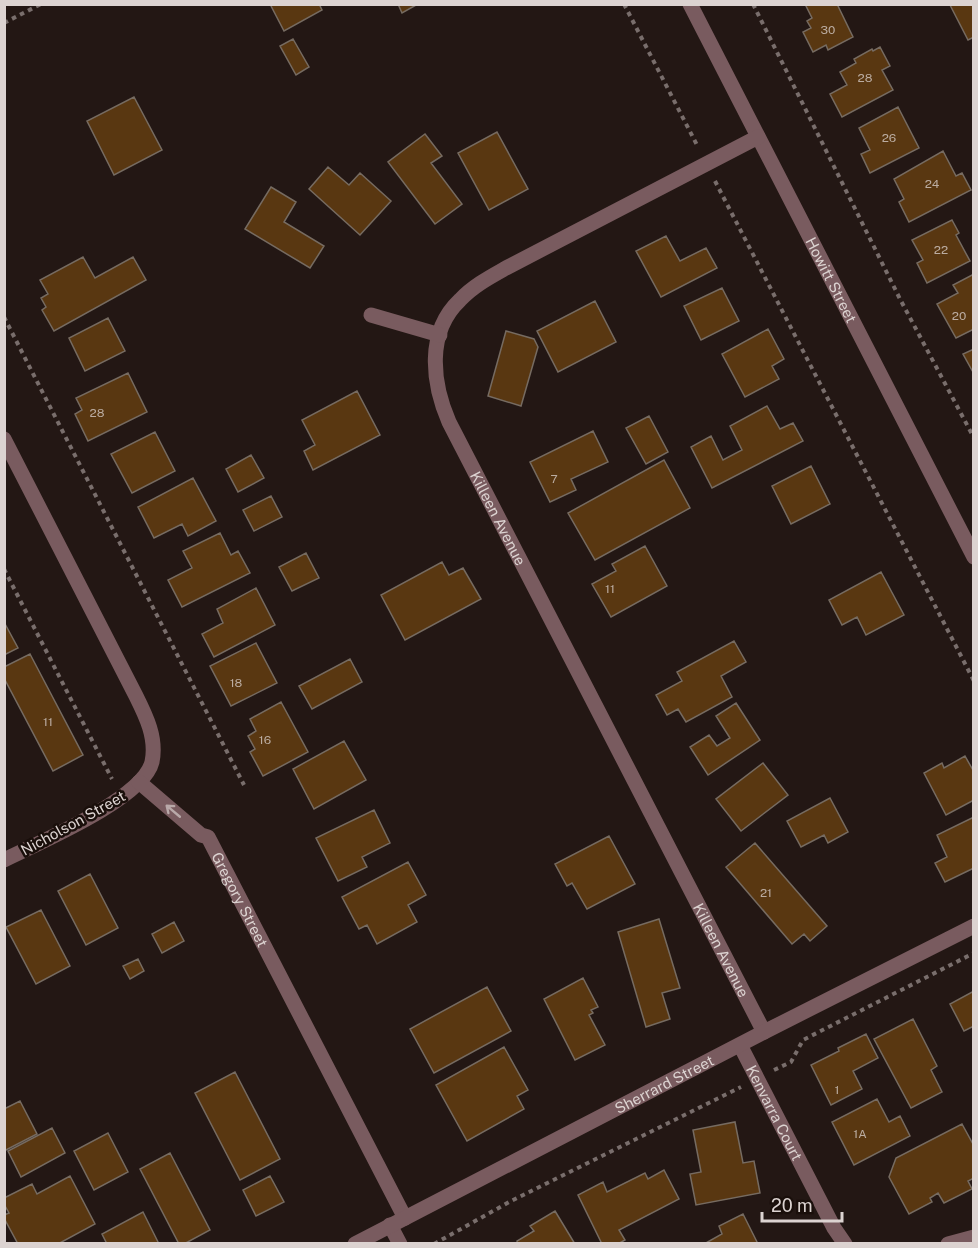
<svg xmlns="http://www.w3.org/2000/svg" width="978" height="1248" font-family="'Public Sans',sans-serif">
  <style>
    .building { fill: #593711; stroke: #766b61; stroke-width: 1.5 }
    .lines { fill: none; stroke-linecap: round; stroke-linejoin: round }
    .path { stroke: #796e6c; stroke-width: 4; stroke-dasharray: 4.5 4.5; stroke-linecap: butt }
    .minor { stroke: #795b5f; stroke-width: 15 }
    .oneway { stroke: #b9a9a9 }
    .labels { text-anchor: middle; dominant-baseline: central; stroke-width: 5; stroke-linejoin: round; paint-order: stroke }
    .number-label { font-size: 12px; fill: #bbaca1 }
    .street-label { font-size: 15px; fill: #dcd3d1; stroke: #1a0f0b }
  </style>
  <rect width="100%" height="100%" fill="#231714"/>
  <path class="building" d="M270,4H319L322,10L284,31Z
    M398,4H418L402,13Z
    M805,4H837L853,37L828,50L826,45L813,52L803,32L811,28L807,21L812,18Z
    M974,4V37L968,40L950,5Z
    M293,39L309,67L296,75L280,46Z
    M880,47L890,66L882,70L893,90L842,117L830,94L847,85L840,72L856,63L854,59L872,49L873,51Z
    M134,97L162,150L114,175L87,121Z
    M898,107L919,148L870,173L861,154L870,150L859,128Z
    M497,132L528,189L489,210L458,153Z
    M425,134L442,156L431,163L462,204L435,224L388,162Z
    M943,151L956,176L962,173L971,190L909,222L899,202L904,199L894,179Z
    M328,167L349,185L360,173L391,201L360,235L309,189Z
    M271,187L296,202L284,222L324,246L310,268L245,229Z
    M952,220L959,233L956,235L970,261L927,283L917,263L923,260L912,240Z
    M666,236L680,261L706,248L717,268L661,297L636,251Z
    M83,257L95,278L133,257L146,280L54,331L42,310L46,307L41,298L48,294L40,280Z
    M974,274V329L956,338L937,304L958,293L953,285Z
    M722,288L739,321L701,340L684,306Z
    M595,301L616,342L558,372L537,331Z
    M108,318L125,351L85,371L69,338Z
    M768,329L784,359L772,366L779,379L745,397L722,354Z
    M506,331L534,339L538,347L521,406L488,396Z
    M974,349V374L963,354Z
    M128,373L147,412L88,441L75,414L82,410L76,398Z
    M357,391L380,435L313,470L304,451L315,445L302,420Z
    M767,406L780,429L793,423L803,441L712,488L691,447L711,436L723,460L742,450L730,426Z
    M649,416L668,452L646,464L626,428Z
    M593,431L608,462L571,479L576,490L550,502L530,462Z
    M155,432L175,471L132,493L111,454Z
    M251,455L264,478L238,492L226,469Z
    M664,460L690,508L595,560L568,513Z
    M811,466L830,504L791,524L772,486Z
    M193,478L216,521L188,536L182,524L154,538L138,507Z
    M271,496L282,517L254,531L243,510Z
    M220,533L231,555L238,551L250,573L182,607L168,580L192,568L183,551Z
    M645,546L667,586L611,617L592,584L616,571L612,564Z
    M306,553L319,578L292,591L279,567Z
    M442,562L449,575L463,568L481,599L405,640L381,595Z
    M881,572L904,615L866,635L857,617L842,625L829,600Z
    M256,588L275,625L214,657L202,634L223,623L217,609Z
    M4,622L18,648L4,655Z
    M734,641L746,662L721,676L732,697L686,722L678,709L667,715L656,695L682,681L677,672Z
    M256,643L277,683L231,706L210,666Z
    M30,654L83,755L53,771L4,678V667Z
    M350,659L362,682L312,709L299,686Z
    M281,702L308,752L263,776L250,752L255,749L248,736L256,731L250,719Z
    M736,703L760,740L708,775L690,747L709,735L717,746L730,738L716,716Z
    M344,741L366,780L314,809L293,769Z
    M965,756L974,772V800L946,815L924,773L942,763L944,768Z
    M763,763L788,795L741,831L716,799Z
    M830,798L848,832L828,843L824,835L801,847L787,821Z
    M374,810L390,843L362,857L367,867L338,881L316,838Z
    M974,817V868L945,882L935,863L947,857L937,835Z
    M609,836L635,884L587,909L572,883L567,886L555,864Z
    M755,843L827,926L810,941L804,934L792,944L726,867Z
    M408,862L426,895L408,905L417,922L377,944L367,925L359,929L342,897Z
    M90,874L118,928L86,945L58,891Z
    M41,910L70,966L36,984L6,927Z
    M659,919L680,988L662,993L670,1019L646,1027L618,932Z
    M174,922L184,941L162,953L152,934Z
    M138,959L144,971L130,979L123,966Z
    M583,978L598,1007L591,1010L593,1013L589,1015L605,1045L575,1060L544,999Z
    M487,987L511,1031L434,1073L410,1029Z
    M974,991V1026L964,1031L950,1004Z
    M913,1019L937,1066L931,1070L942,1092L911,1108L874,1039Z
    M866,1034L878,1058L853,1071L862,1089L831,1105L811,1065L839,1051L838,1048Z
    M504,1047L528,1090L517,1096L524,1109L467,1141L436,1085Z
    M235,1072L280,1159L240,1180L195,1093Z
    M877,1099L889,1122L900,1116L910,1136L854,1165L832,1122Z
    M20,1101L37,1134L4,1151V1109Z
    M735,1122L743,1163L754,1161L760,1193L696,1205L690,1174L701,1172L693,1130Z
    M962,1124L974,1146V1178L968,1181L972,1189L944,1203L938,1193L930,1198L932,1202L909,1214L889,1177L896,1158Z
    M52,1128L65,1153L21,1177L8,1151Z
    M108,1133L128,1172L94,1190L74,1151Z
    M170,1153L210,1230L184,1244H179L140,1169Z
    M664,1170L679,1199L619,1230L625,1240L618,1244H602L578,1195L603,1182L607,1192L645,1173L648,1179Z
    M70,1176L95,1224L58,1244H18L4,1218V1215L9,1213L4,1204V1198L32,1184L37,1194Z
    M270,1176L284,1202L256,1216L243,1190Z
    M555,1211L575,1244H518L517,1241L534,1231L530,1226Z
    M143,1212L159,1244H107L102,1234Z
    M743,1214L758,1244H704L722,1234L719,1226Z"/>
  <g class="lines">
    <path class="path" d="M624,4L698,147
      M753,4L900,299L974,438
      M4,23L41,4
      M715,181L974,681
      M4,317L244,785
      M4,569L112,779
      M774,1070L791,1062L803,1040L974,953
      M434,1244L511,1201L741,1087"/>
    <g class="minor">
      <path id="s1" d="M690,4L974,557"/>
      <path id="s2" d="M758,137L506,268C490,277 473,286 460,300C426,332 432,383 449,422L764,1032"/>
      <path d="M371,315L440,335"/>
      <path d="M4,439L136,696C146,716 157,738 152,762C143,799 38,843 4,860"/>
      <path id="s3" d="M139,782L201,835L208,837L405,1218"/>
      <path id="s4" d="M740,1045L834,1228L845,1244"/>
      <path d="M390,1225L400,1244"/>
      <path id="s5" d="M355,1244L764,1032L974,926"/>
      <path d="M948,1244L974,1237"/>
    </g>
  </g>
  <defs><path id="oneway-shaft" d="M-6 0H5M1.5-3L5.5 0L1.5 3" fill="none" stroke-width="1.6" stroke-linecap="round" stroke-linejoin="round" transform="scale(1.5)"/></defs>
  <use class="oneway" href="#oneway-shaft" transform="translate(173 811) rotate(-140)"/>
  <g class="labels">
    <g class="number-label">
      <text x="828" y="30">30</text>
      <text x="865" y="78">28</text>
      <text x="889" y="138">26</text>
      <text x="932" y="184">24</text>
      <text x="941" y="250">22</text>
      <text x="959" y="316">20</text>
      <text x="97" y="413">28</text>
      <text x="554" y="479">7</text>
      <text x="610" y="589">11</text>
      <text x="236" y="683">18</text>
      <text x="48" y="722">11</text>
      <text x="265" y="740">16</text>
      <text x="766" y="893">21</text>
      <text x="837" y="1090">1</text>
      <text x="860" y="1134">1A</text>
    </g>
    <g class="street-label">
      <text stroke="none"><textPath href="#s1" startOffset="310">Howitt Street</textPath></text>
      <text stroke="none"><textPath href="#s2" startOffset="579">Killeen Avenue</textPath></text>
      <text transform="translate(73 823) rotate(-29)">Nicholson Street</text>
      <text stroke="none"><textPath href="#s3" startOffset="159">Gregory Street</textPath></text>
      <text stroke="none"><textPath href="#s2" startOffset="1065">Killeen Avenue</textPath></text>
      <text stroke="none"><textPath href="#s5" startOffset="348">Sherrard Street</textPath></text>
      <text stroke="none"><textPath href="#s4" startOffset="76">Kenvarra Court</textPath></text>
    </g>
  </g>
  <rect width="978" height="1248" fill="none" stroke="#dcd3d1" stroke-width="12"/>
  <path d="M762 1212v9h80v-9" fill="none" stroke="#dcd3d1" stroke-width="3"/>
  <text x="771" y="1212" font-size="18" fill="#dcd3d1" stroke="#1a0f0b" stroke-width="4.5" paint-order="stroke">20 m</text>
</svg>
